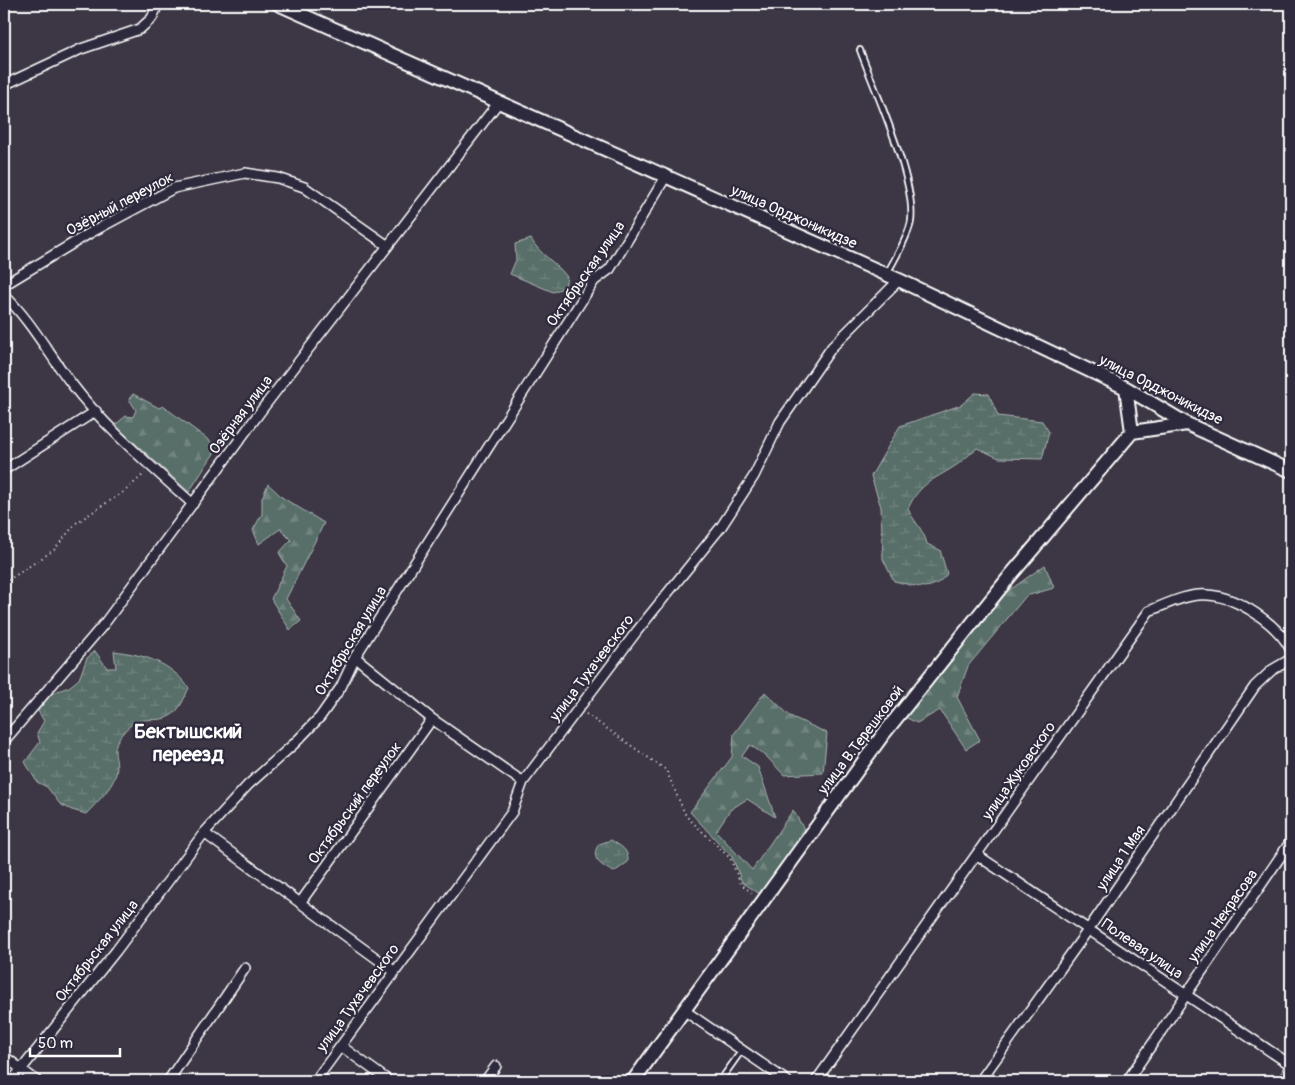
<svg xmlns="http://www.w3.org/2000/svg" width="1295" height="1085" font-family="Pangolin,sans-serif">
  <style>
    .forest { fill: url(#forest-firs); stroke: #acb6b4 }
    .wetland { fill: url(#wetland-marsh); stroke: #acb6b4 }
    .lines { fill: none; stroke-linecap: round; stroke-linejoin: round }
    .lane-casing { stroke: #fff; stroke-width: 8 }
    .street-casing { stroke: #fff; stroke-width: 12 }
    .secondary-casing { stroke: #fff; stroke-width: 16 }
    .path { stroke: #fff; stroke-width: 2; stroke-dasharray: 1 4; stroke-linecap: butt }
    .lane { stroke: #2f2a3d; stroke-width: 4.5 }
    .street { stroke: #2f2a3d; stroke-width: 9 }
    .secondary { stroke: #2f2a3d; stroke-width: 12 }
    .labels { text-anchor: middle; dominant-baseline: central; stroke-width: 4.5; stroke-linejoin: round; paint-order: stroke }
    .street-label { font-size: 15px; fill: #fff; stroke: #2f2a3d }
    .district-label { font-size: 20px; font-weight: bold; fill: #fff; stroke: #2f2a3d }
  </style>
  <defs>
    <pattern id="forest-firs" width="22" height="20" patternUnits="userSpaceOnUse" patternTransform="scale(1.25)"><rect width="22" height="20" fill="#586e68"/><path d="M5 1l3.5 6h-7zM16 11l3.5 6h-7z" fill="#71847f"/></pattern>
    <pattern id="wetland-marsh" width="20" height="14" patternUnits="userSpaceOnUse" patternTransform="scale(1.25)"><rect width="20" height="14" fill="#586e68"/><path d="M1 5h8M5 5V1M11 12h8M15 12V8" fill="none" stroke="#71847f"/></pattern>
  </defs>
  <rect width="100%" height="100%" fill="#3d3644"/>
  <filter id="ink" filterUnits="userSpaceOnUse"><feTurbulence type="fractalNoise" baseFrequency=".02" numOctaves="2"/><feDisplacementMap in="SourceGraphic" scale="10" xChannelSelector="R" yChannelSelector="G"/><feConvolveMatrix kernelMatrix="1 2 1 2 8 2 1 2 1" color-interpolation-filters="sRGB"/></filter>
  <g filter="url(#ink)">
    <path class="forest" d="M133,394L159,408L163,406L218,447L189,492L115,425L126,416L133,417L136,410L129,399Z
      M268,484L283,498L324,523L286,599L301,621L290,630L271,599L287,566L279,553L291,540L280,529L259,544L253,530L262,514V498Z
      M1045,565L1054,588L1026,596L968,666L957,697L980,740L966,749L940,710L917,723L905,717L1007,592Z
      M765,692L790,716L827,733L823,773L784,775L766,756L750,745L742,756L758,767L775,817L747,799L730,810L716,831L752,870L793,810L808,836L763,896L742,882L732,857L690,812L732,757L734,734Z"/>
    <path class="wetland" d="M531,239C540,255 557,263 567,277L565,287L553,292L510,274L516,260L515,244Z
      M975,393L989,394L998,416L1042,421L1049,432L1042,459L999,458L977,448C971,453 965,459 958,464C937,479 920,481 908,509C914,522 924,530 927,544L940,550L947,574C931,594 916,586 894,581L883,559L881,507L871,476L900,426L961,405Z
      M95,651L107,668H116L114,651C145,655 170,662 189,688C184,698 180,711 170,716C155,725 140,711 122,734C108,751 120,758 116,774C112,789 95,804 86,814L72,810L60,804L47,787L37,782L25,762L40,742L37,733L44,721L38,711L52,693L69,687L79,679L87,658Z
      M611,840C620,846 629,849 628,862L614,872C601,866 589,858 599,844Z"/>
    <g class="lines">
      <defs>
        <path id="lane" d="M860,50C875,91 916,180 911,221C909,236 894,260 887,274
          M720,1081L742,1050"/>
        <path id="street" d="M4,85L81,49L140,29L152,18L158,4
          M4,285L90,233L174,188L245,173L278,178L304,187L388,246
          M4,295C31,321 48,353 71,383C105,428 151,466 193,504
          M4,470L96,411
          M355,657L432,719L523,782
          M4,741L104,624L263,408L498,103
          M204,833L394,971
          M977,855L1291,1065
          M300,903L432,719
          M685,1011L787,1081
          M341,1046L389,1081
          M4,1056L37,1081
          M12,1081L116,951L204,833L248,785L295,743L320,717L341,687L355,657L594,281L610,269L665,178
          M168,1081L245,968
          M315,1081L512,812L523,782L637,631L721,527L754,476L780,422L832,347L899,280
          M485,1081L496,1066
          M816,1081L1149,611C1167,604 1188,593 1208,595C1238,597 1278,624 1291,650
          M980,1081L1088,930L1255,686L1272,670L1291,659
          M1127,1081L1291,841
          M1285,1081L1291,1061"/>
        <path id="secondary" d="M278,4L899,280L1126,388L1187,424L1291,471
          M1132,432L1187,424
          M633,1081L882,736L1010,576L1132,432L1126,388"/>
      </defs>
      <use href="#lane" class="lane-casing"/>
      <use href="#street" class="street-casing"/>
      <use href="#secondary" class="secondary-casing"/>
      <path class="path" d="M4,583L54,550L76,523L125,491L145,473
        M586,714L666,770L686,816L730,858L741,884L753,894"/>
      <use href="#lane" class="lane"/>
      <use href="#street" class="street"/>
      <use href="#secondary" class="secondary"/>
    </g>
  </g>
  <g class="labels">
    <g class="street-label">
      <text transform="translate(120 204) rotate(-28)">Озёрный переулок</text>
      <text transform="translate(794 217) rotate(24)">улица Орджоникидзе</text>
      <text transform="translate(586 274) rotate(-55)">Октябрьская улица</text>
      <text transform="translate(1161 390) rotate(27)">улица Орджоникидзе</text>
      <text transform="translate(241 415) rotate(-53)">Озёрная улица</text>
      <text transform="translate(351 641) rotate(-59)">Октябрьская улица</text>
      <text transform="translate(592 668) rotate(-53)">улица Тухачевского</text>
      <text transform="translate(861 740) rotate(-53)">улица В.Терешковой</text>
      <text transform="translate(1019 771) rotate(-55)">улица Жуковского</text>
      <text transform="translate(355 803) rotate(-54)">Октябрьский переулок</text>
      <text transform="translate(1121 858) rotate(-56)">улица 1 Мая</text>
      <text transform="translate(1223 916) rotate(-55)">улица Некрасова</text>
      <text transform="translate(1142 949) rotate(34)">Полевая улица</text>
      <text transform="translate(97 951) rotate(-52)">Октябрьская улица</text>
      <text transform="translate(358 998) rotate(-54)">улица Тухачевского</text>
    </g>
    <g class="district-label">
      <text x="188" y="731">Бектышский<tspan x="188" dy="23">переезд</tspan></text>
    </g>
  </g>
  <rect width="1295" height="1085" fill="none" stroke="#2f2a3d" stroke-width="20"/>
  <rect x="10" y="10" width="1275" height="1065" fill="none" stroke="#fff" stroke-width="2" filter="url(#ink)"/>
  <path d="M30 1048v8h90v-8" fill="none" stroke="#ffffff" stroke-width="2.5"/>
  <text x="38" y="1048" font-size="15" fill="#ffffff" stroke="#2f2a3d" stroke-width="4" paint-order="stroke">50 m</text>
</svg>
